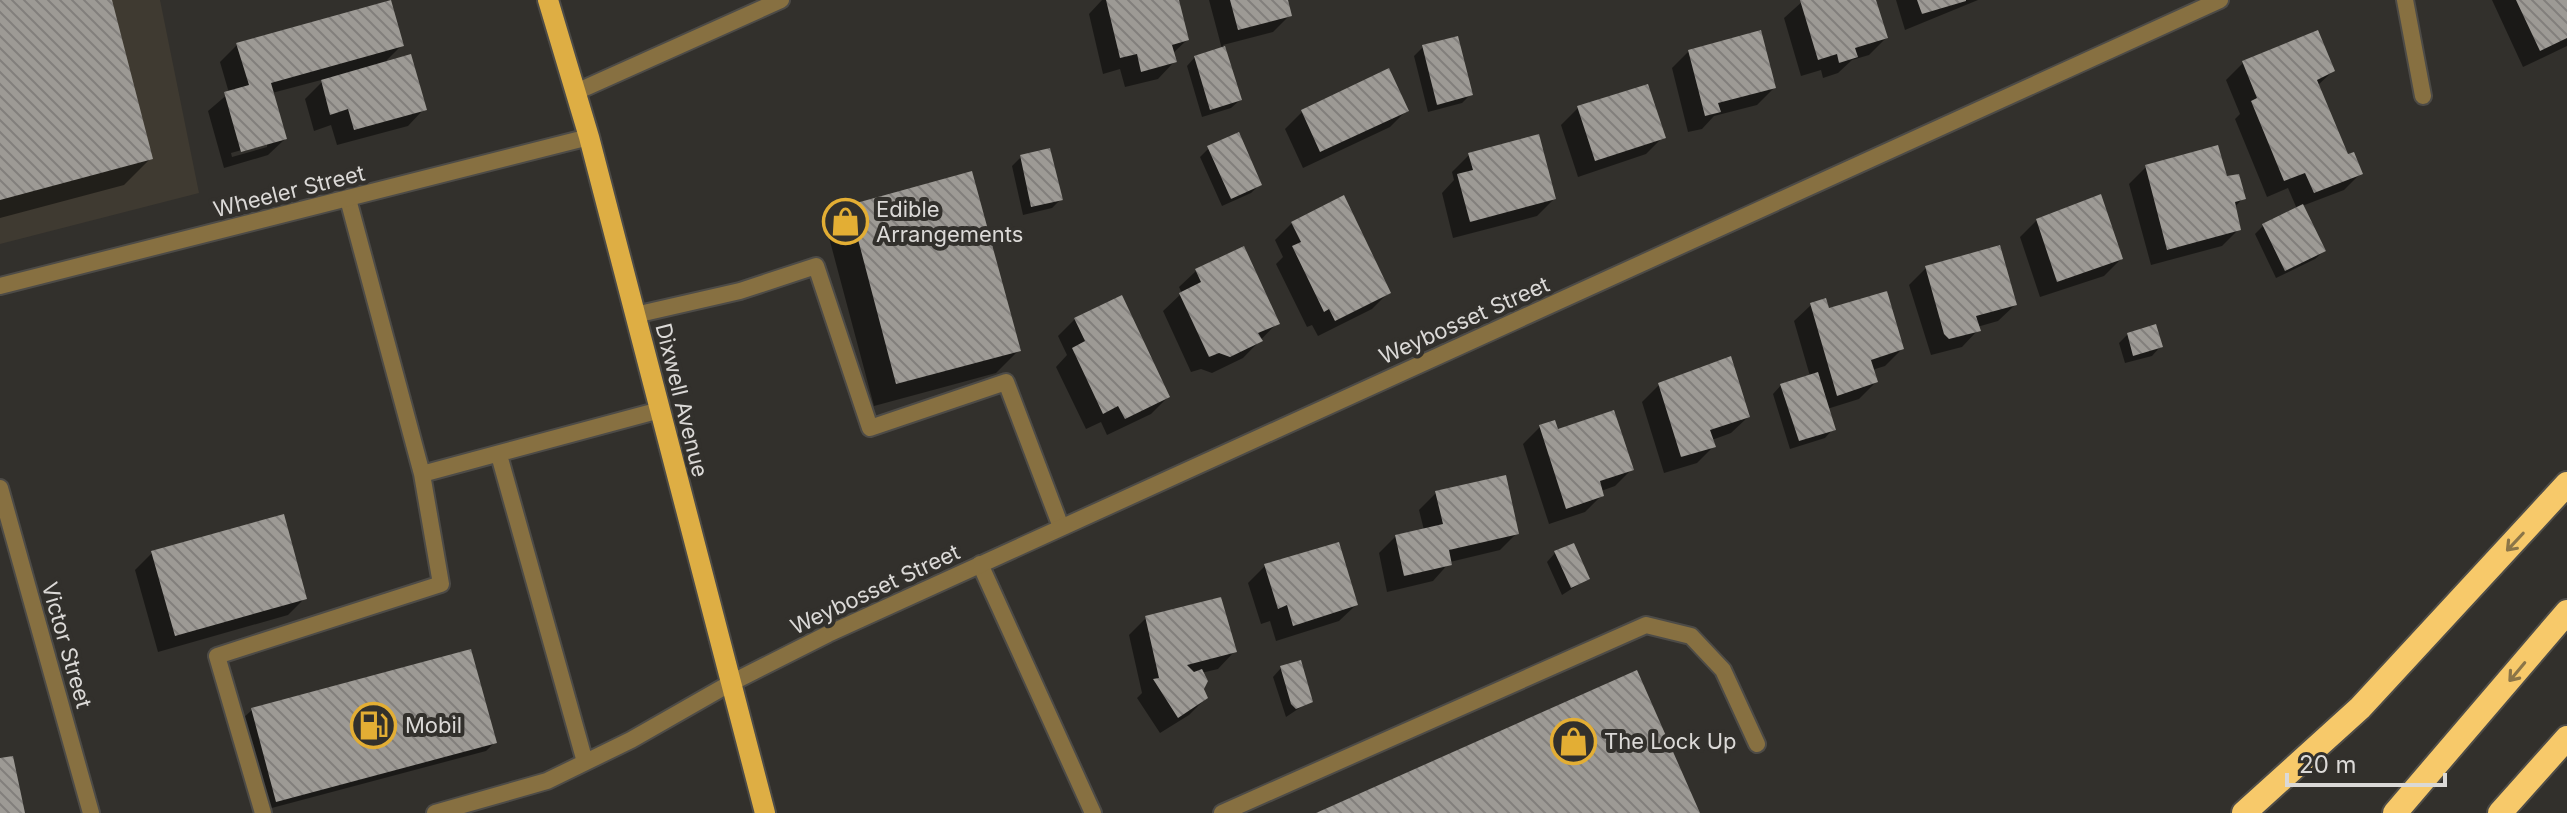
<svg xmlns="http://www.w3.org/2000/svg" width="2567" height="813" font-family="Inter,sans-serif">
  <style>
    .built { fill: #3f3a31 }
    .shadow { fill: #0007; fill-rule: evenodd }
    .building { fill: url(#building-back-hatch) }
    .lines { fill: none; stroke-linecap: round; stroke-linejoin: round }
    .lane-casing { stroke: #4d4b47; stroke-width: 20 }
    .street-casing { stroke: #4d4b47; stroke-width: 20 }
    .primary-casing { stroke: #4d4b47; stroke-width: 24 }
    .highway-casing { stroke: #4d4b47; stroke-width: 28 }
    .lane { stroke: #877041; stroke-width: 16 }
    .street { stroke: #877041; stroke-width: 16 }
    .primary { stroke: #deae44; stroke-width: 20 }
    .highway { stroke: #f7c96a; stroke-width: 24 }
    .oneway { stroke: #8b7548 }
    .labels { text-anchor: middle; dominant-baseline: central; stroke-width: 8; stroke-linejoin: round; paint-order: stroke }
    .street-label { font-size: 22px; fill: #dbd9d7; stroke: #32302c }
    .poi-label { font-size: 22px; fill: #dbd9d7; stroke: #32302c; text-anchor: start }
  </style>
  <defs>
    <pattern id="building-back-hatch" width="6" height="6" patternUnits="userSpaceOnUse" patternTransform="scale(2)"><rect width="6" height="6" fill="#9d9a95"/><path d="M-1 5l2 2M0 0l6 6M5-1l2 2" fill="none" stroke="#827f7c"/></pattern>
  </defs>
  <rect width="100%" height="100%" fill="#32302c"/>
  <path class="built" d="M0,0H160L199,193L0,244Z"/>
  <path class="shadow" d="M0,0H110L151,158L124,185L0,218Z
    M1102,0H1177L1187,40L1172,54L1174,62L1158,79L1125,87L1120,69L1103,74L1089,14Z
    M1209,0H1286L1290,15L1273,32L1223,45L1240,100L1231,108L1202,117L1187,66L1195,57L1222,49Z
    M1874,0L1886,38L1869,55L1852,60L1838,73L1823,78L1821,70L1801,76L1784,18L1804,0Z
    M1896,0H1978L1905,30Z
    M2492,0H2567V46L2523,67Z
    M237,45H402L383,64L424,109L408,126L337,145L331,125L314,131L305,99L325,79L272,93L285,139L268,155L224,168L208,111L229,93L220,62ZM267,143V147L232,157L231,153Z
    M1423,47L1471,94L1462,103L1428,112L1414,56Z
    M1689,51L1774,88L1757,105L1714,116L1702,129L1688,132L1672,68Z
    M2243,63L2333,71L2317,86L2347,157L2361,173L2344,190L2302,206L2324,251L2315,259L2276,278L2255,234L2263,226L2297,209L2288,188L2267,197L2235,119L2240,114L2226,80Z
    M1388,71L1407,110L1390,127L1303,168L1285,129L1302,112Z
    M1578,108L1663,137L1646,154L1578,177L1561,125Z
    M1209,148L1260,184L1251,193L1222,206L1200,157Z
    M1469,155L1554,199L1537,216L1453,238L1442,193L1454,180L1452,172Z
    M1021,157L1061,199L1052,208L1023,215L1012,166Z
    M2146,167L2226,179L2243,198L2234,208L2239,229L2222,246L2151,265L2129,184Z
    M850,207L1019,350L996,373L874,406L827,230Z
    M2037,220L2121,259L2104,276L2040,297L2020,237Z
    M1292,223L1389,292L1372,309L1318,336L1312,325L1307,327L1276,264L1283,257L1275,240Z
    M1926,268L2015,305L1998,321L1977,327L1978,330L1962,347L1931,355L1909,285Z
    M1196,271L1277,323L1243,358L1212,373L1201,369L1191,372L1163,311L1182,293L1179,287Z
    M1811,305L1902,349L1885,366L1872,370L1876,382L1859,399L1827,409L1833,429L1825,438L1790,449L1773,394L1781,385L1810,376L1794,321Z
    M1075,319L1168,397L1151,414L1107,435L1101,422L1086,429L1056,367L1067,355L1058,336Z
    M2128,334L2160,347L2152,356L2125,363L2119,343Z
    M1659,385L1748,417L1731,433L1712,440L1714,446L1697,463L1664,473L1642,402Z
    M1540,427L1557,432L1632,469L1615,486L1601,491L1602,495L1585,512L1549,524L1523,444Z
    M1436,493L1517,533L1500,550L1450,562L1433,581L1387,592L1379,553L1396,536L1424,530L1419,510Z
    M152,553L305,598L288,615L158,652L135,570Z
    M1555,553L1587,579L1562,595L1547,562Z
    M1265,566L1356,605L1339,621L1276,641L1270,621L1261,624L1248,583Z
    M1146,618L1234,652L1218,669L1201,673L1206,698L1189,715L1160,733L1137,698L1142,693L1129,635Z
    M1281,668L1310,701L1286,717L1273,677Z
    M252,710L495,742L486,751L268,809L243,718Z"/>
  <path class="building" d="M0,0H112L153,159L0,200Z
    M391,0L404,46L271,83L287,139L241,152L224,92L249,85L236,43Z
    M1106,0H1179L1189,40L1172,45L1177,62L1141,72L1137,54L1120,58Z
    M1230,0H1288L1292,16L1238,30Z
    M1800,0H1876L1888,38L1855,48L1858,57L1839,63L1837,54L1818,60Z
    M1917,0H1966V1L1922,14Z
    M2516,0H2567V38L2540,51Z
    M1761,30L1776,88L1718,103L1721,112L1705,116L1688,50Z
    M2318,30L2335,71L2317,80L2348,154L2354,152L2363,174L2314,193L2305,173L2284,181L2251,101L2257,98L2242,61Z
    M1458,36L1473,95L1437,105L1422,45Z
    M1225,46L1242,100L1210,110L1194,56Z
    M411,54L427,110L354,130L348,109L330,115L321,80Z
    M1389,68L1409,111L1320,152L1301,110Z
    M1648,84L1666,138L1595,161L1577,106Z
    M1239,132L1262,185L1231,199L1207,146Z
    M1539,134L1556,199L1470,222L1457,174L1473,170L1468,153Z
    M2218,145L2227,176L2239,174L2246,199L2235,202L2241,230L2167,250L2145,165Z
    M1050,148L1063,200L1031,207L1020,155Z
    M972,171L1021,351L896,384L849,205Z
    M2101,194L2123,259L2057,282L2036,219Z
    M1344,195L1391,293L1335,321L1329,309L1324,312L1292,246L1301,242L1291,222Z
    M2303,204L2326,251L2285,271L2262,224Z
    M2000,245L2017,305L1976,316L1981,331L1949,339L1944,334L1925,266Z
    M1244,246L1280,324L1258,333L1263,341L1230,357L1219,353L1209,357L1179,293L1201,282L1195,269Z
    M1887,291L1904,349L1871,360L1878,382L1837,396L1810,303L1826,298L1829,308Z
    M1122,295L1170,397L1125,419L1118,406L1103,414L1072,348L1085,341L1074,318Z
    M2156,324L2163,347L2133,356L2127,333Z
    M1731,356L1750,417L1710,430L1716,447L1681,457L1658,383Z
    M1818,372L1836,430L1799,441L1780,384Z
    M1614,410L1634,470L1600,481L1604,496L1566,509L1539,425L1555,420L1558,429Z
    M1506,475L1519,534L1449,550L1452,565L1404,576L1395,535L1443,524L1435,491Z
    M284,514L307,599L175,636L151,551Z
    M1339,542L1358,605L1293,626L1287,605L1278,609L1264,564Z
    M1574,543L1590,579L1571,588L1554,551Z
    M1221,597L1237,652L1187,665L1194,672L1202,669L1208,681L1204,689L1208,698L1178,718L1153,679L1159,678L1145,616Z
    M471,649L497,743L276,802L251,708Z
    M1301,660L1313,702L1296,709L1291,704L1280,666Z
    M1637,670L1700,813H1316Z
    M13,756L25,813H0V758Z"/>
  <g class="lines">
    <defs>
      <path id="lane" d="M348,199L422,474L660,410
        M635,315L740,291L816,266L870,428L1006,382L1061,527
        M499,455L585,762
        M980,564L1093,813
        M263,813L217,656L441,584L422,474
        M435,813L547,781L631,740L729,684
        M1222,813L1646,625L1691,636L1723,670L1757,744"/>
      <path id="street" d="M2405,0L2423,96
        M576,92L781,0
        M0,286L589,137
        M0,488L91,813
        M729,684L828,634L2220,0"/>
      <path id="primary" d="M548,0L589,137L765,813"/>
      <path id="highway" d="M2244,813L2360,708L2567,484
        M2395,813L2567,612
        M2500,813L2567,738"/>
    </defs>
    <use href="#lane" class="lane-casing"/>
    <use href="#street" class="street-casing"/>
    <use href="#primary" class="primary-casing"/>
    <use href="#highway" class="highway-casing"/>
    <use href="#lane" class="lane"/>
    <use href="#street" class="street"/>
    <use href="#primary" class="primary"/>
    <use href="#highway" class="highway"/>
  </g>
  <defs><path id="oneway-shaft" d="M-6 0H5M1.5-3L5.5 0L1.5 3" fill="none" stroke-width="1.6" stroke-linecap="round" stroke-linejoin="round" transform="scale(2)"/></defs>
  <g class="oneway">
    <use href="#oneway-shaft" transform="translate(2515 542) rotate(133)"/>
    <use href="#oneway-shaft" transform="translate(2517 672) rotate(130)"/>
  </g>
  <defs>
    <symbol id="shop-ring" viewBox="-11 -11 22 22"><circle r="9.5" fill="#32302c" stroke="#e3ae34" stroke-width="1.5"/><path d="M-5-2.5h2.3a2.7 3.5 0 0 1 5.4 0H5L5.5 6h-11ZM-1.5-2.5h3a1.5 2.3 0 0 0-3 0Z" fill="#e3ae34"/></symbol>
    <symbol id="fuel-ring" viewBox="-11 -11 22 22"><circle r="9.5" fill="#32302c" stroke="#e3ae34" stroke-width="1.5"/><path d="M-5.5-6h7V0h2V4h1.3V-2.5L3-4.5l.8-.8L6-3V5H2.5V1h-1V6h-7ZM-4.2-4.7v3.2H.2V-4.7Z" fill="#e3ae34"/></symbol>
  </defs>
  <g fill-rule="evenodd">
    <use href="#shop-ring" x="820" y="196" width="51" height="51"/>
    <use href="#fuel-ring" x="348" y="700" width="51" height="51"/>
    <use href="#shop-ring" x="1548" y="716" width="51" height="51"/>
  </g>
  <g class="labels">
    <g class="street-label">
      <text transform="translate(289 191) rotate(-14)">Wheeler Street</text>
      <text transform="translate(1464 320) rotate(-24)">Weybosset Street</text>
      <text transform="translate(682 400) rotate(76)">Dixwell Avenue</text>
      <text transform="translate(875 589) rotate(-25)">Weybosset Street</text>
      <text transform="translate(67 645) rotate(74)">Victor Street</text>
    </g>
    <g class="poi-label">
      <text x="876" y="209">Edible<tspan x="876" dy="25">Arrangements</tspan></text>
      <text x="405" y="725">Mobil</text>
      <text x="1604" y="741">The Lock Up</text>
    </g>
  </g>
  <path d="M2287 773v12h158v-12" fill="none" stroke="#dbd9d7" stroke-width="4"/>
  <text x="2299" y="773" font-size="24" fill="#dbd9d7" stroke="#32302c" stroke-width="6" paint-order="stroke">20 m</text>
</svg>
